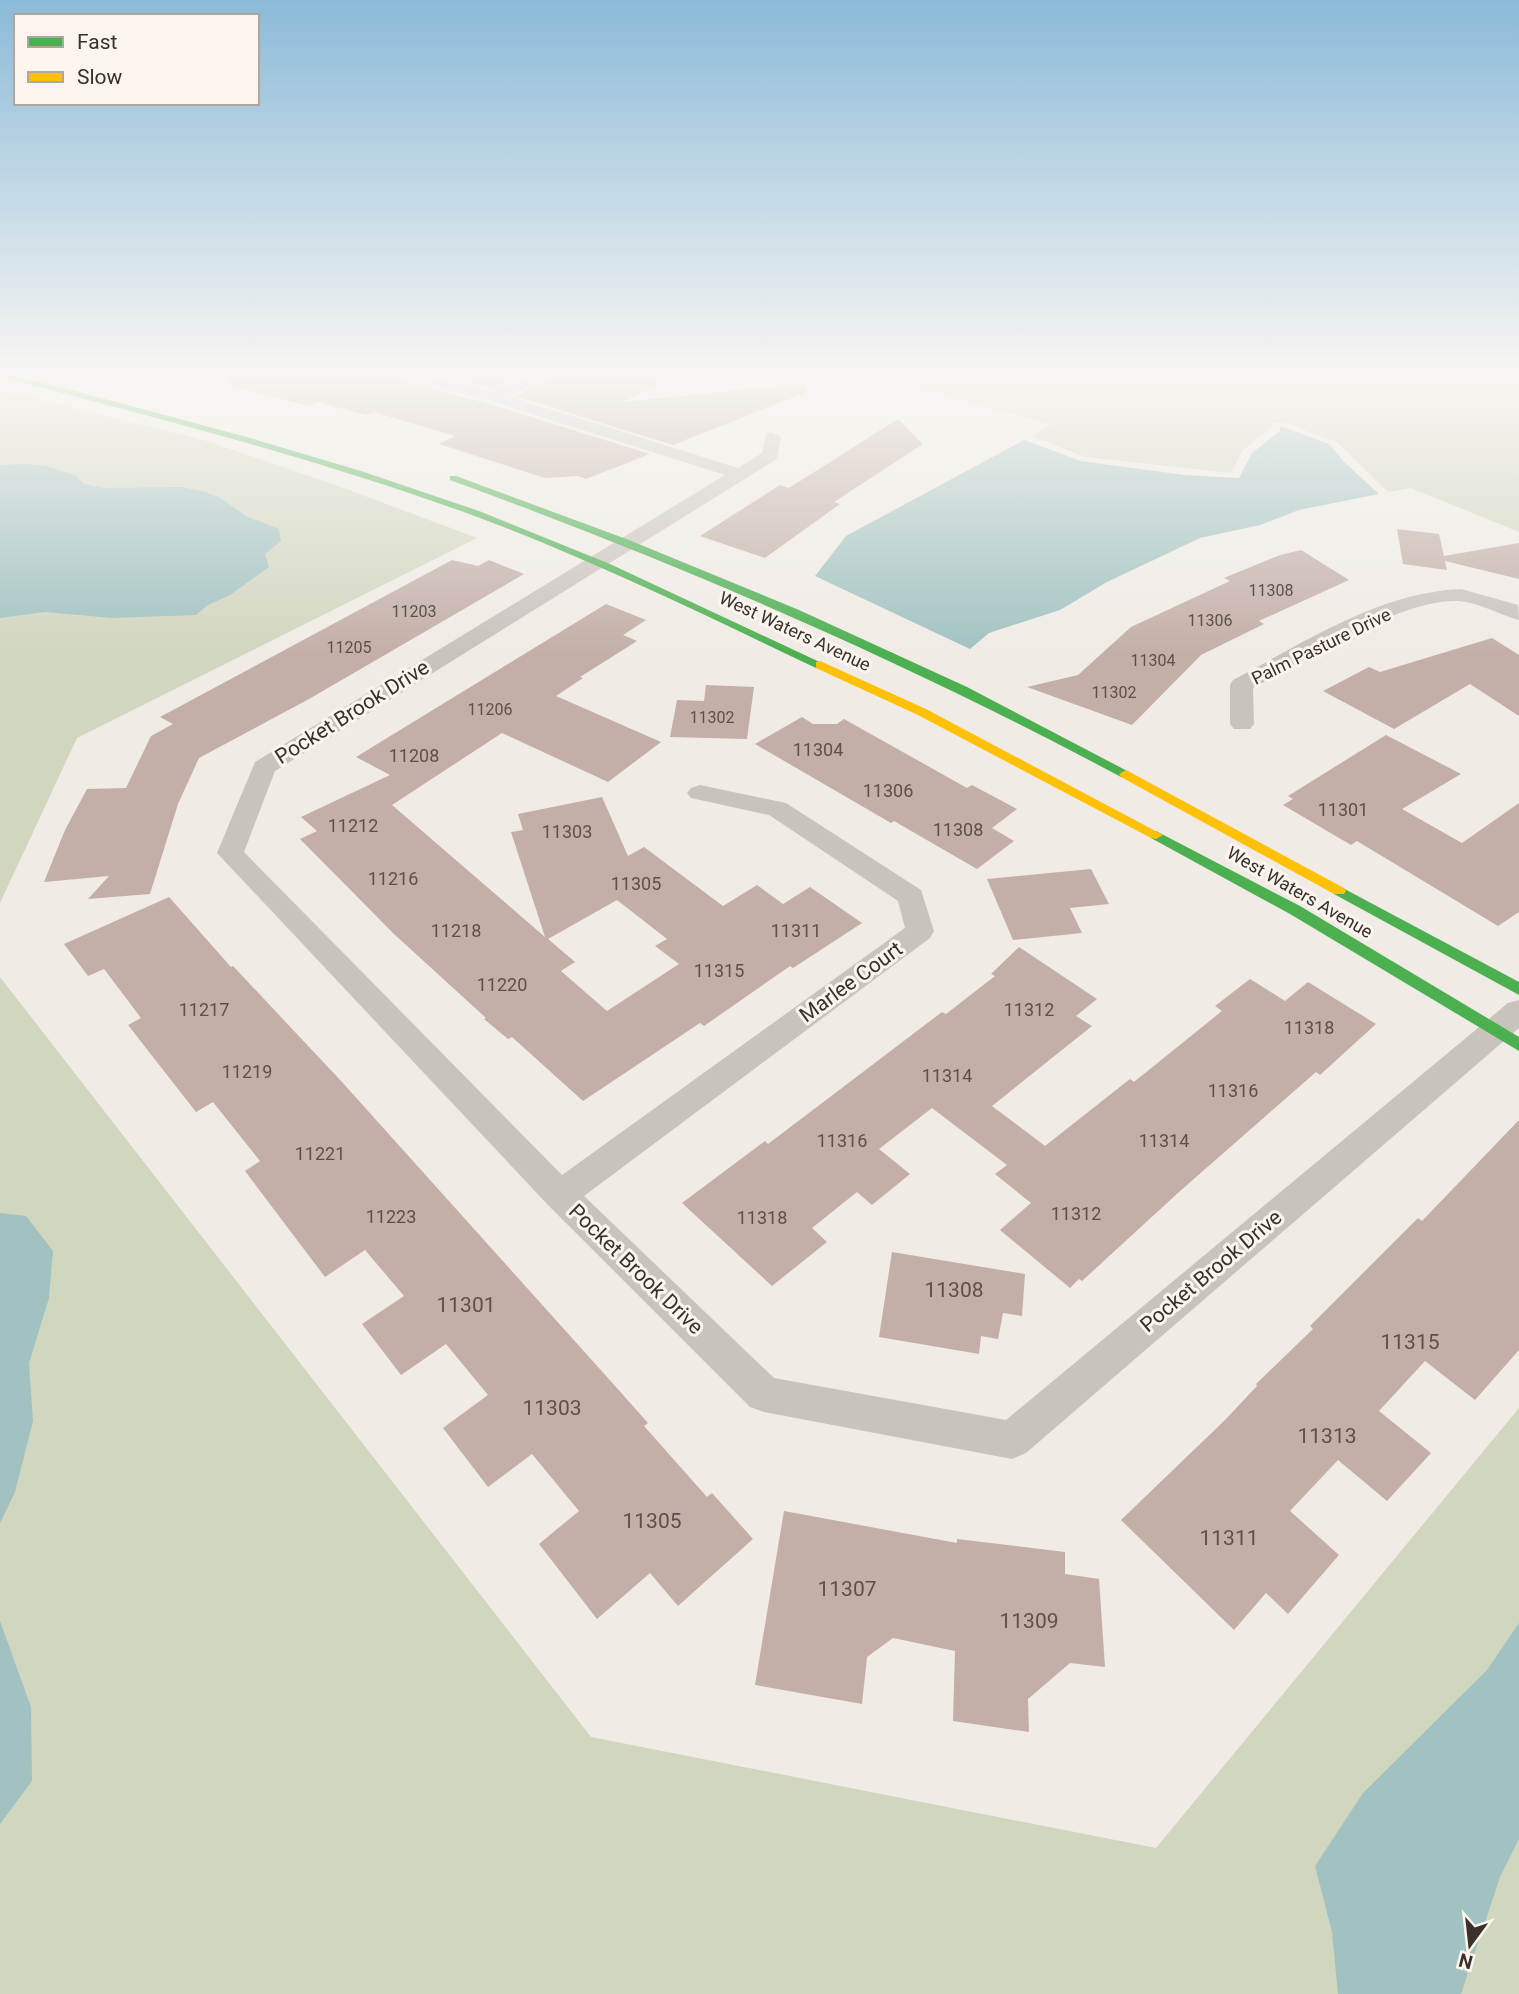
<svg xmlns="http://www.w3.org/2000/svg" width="1519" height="1994" font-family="Roboto,sans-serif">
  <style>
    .green { fill: #d1d6bf }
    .water { fill: #a1c2c1 }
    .building { fill: #c3afa7; fill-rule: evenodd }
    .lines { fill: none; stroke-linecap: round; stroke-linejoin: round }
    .street { fill: #c9c3be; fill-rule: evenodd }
    .fast { fill: #4caf50; fill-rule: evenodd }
    .slow { fill: #ffc107; fill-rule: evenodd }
    .labels { text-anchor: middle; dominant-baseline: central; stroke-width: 6; stroke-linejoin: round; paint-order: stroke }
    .far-number-label { font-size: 16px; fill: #5d504a }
    .far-street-label { font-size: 18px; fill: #3b302b; stroke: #fbf5ee }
    .number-label { font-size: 18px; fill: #5d504a }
    .street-label { font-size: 21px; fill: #3b302b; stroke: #fbf5ee }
    .near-number-label { font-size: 21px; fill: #5d504a }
  </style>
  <rect width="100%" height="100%" fill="#f0ebe5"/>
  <path class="green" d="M854,375H1519V532L1411,488L1388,492L1337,442L1285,423H1272L1271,428L1243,450L1231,473L1085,457L1031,436L1051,425L927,390Z
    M0,390L204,440L336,485L477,538L77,738L0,903Z
    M0,977L591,1737L1156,1848L1519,1408V1994H0Z"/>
  <path class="water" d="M1280,426L1329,444L1344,462L1379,494L1299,510L1260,525L1200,538L1107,582L1060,610L989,633L970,649L815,576L846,536L1024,440L1081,461L1184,475L1239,478L1252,453L1280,431Z
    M24,464L47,466L76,476L84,484L103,488L181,487L206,492L221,498L246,516L279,529L281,541L265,554L269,567L230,595L208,605L196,615L112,618L45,612L0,618V465Z
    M0,1213L26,1216L53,1251L49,1298L29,1363L33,1421L15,1492L0,1523Z
    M0,1621L31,1707L32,1781L0,1824Z
    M1519,1623V1839L1500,1877L1461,1994H1338L1332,1932L1315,1866L1363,1793L1487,1670Z"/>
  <path class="building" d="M228,375H398L402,381L486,403L650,454L586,479L578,476L545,478L439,444L455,436L374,412L366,415L318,402L309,406L227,385Z
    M437,375H524L492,389Z
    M554,375H678L623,402L805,383L807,392L673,445L515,396L550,380Z
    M898,419L923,444L834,502L840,504L765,558L700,536L780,485L789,488Z
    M1397,529L1439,534L1444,556L1519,543V579L1445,561L1447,570L1403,564Z
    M1301,550L1349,580L1259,621L1264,624L1201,655L1132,725L1027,687L1078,675L1131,627L1230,581L1224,578L1280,555Z
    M452,560L478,566L489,560L524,574L309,699L199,758L178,804L150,894L88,899L109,876L44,882L65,830L87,789L126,788L151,736L173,724L160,717Z
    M606,604L646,620L623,635L637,641L580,677L583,678L556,696L661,742L608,782L502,733L392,805L545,937L511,832L523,830L518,814L602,797L628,856L644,847L723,906L757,885L783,904L810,887L862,923L793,968L790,966L704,1026L700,1023L583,1101L512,1037L508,1039L484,1019L486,1018L394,934L300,839L317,831L301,817L390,775L356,757ZM617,900L667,939L655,946L679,964L607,1011L561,971L575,962L548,939Z
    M1492,638L1519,655V716L1470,684L1394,729L1323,691L1369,667L1380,672Z
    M706,685L754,687L747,739L670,737L677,700L704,701Z
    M802,717L813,724H837L844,719L967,788L972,785L1017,809L992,828L1014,841L977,869L894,821L891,823L755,744Z
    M1386,735L1461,774L1402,809L1462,843L1519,803V912L1498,926L1357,841L1351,845L1283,805L1293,799L1288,796Z
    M1091,869L1109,904L1070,908L1082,933L1013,940L987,879Z
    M169,897L231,967L233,966L342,1082L616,1387L648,1423L644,1426L707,1497L712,1493L753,1539L678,1606L650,1573L597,1619L539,1544L579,1511L532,1454L488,1487L443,1428L488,1395L446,1344L401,1375L362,1324L404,1296L365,1250L325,1277L245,1171L260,1161L213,1102L196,1112L128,1025L141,1018L104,969L88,976L64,944Z
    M1019,947L1097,999L1076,1016L1092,1026L992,1106L1045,1146L1130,1079L1134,1082L1222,1011L1215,1006L1250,979L1285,1001L1308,982L1376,1024L1320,1075L1316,1072L1179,1192L1082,1281L1079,1279L1070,1288L1000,1230L1031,1203L995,1174L1007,1165L932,1108L879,1149L910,1174L872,1205L857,1192L812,1228L827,1242L772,1286L682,1203L765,1141L768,1144L942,1012L946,1014L995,976L991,974Z
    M1519,1120V1350L1475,1400L1425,1361L1379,1411L1431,1453L1387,1501L1338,1460L1290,1511L1339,1555L1288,1614L1266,1593L1234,1630L1121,1520L1225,1420L1257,1386L1256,1384L1313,1329L1310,1326L1418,1218L1422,1221Z
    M892,1252L1025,1274L1022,1316L1003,1313L998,1339L981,1336L979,1354L879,1337Z
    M784,1511L957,1543V1539L1065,1552V1574L1099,1579L1105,1667L1070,1663L1028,1699L1029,1732L953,1721L955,1651L893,1638L867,1657L862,1704L755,1685Z"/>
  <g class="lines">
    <path class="street" d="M401,375H427L492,392L530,375H551L549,378L508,396L738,468L762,453L766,433L772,432L781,437L777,459L275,771L244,852L562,1175L905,928L898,901L769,815L691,798L687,793L691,788L700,785L786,803L921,890L934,931L930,938L584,1196L774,1378L1006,1420L1508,1003L1519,1000V1028L1026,1453L1012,1459L764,1412L750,1407L548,1205L217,853L255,762L725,475L487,400L403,378Z
      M1461,589L1518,605L1519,620C1499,615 1479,602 1458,601C1402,598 1304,661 1253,688L1254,724L1250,729H1234L1230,724V685L1233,680C1304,643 1379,592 1461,589Z"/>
    <path class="fast" d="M0,375H11L64,388L243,436L361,471L479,511L610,564L826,665L820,669L816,668C703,614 590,559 472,515C318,459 159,418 0,377Z
      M450,476H456L629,540L799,610L967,687L1133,774L1131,777H1121C904,661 681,564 450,480Z
      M1156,831L1300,906L1519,1037V1051L1290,914L1151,838L1149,835L1151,832Z
      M1339,886L1519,982V995L1334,894L1332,891Z"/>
    <path class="slow" d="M820,661L926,709L1163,835L1156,839L1151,838L918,715L816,668V662Z
      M1126,770L1344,888L1346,891L1344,894H1334L1121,777L1119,774Z"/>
  </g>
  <linearGradient id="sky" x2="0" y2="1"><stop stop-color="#8bbad8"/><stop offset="0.57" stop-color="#f8f6f3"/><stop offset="1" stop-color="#f8f6f3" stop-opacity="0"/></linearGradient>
  <rect width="1519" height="654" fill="url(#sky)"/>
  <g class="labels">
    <g class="far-number-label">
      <text x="1271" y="590">11308</text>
      <text x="414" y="611">11203</text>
      <text x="1210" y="620">11306</text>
      <text x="349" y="647">11205</text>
      <text x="1153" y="660">11304</text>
      <text x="1114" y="692">11302</text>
      <text x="490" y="709">11206</text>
      <text x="712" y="717">11302</text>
    </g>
    <g class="far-street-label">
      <text transform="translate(795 631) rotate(25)">West Waters Avenue</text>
      <text transform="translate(1321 646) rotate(-26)">Palm Pasture Drive</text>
      <text transform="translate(1300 892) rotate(30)">West Waters Avenue</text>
    </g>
    <g class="number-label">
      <text x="818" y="749">11304</text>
      <text x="414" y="755">11208</text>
      <text x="888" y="790">11306</text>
      <text x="1343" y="809">11301</text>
      <text x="353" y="825">11212</text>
      <text x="958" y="829">11308</text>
      <text x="567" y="831">11303</text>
      <text x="393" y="878">11216</text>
      <text x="636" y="883">11305</text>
      <text x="456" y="930">11218</text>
      <text x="796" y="930">11311</text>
      <text x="719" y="970">11315</text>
      <text x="502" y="984">11220</text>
      <text x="204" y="1009">11217</text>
      <text x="1029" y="1009">11312</text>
      <text x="1309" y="1027">11318</text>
      <text x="247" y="1071">11219</text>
      <text x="947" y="1075">11314</text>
      <text x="1233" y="1090">11316</text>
      <text x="842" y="1140">11316</text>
      <text x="1164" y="1140">11314</text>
      <text x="320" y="1153">11221</text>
      <text x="1076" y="1213">11312</text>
      <text x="391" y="1216">11223</text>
      <text x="762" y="1217">11318</text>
    </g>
    <g class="street-label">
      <text transform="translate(352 712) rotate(-32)">Pocket Brook Drive</text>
      <text transform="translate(851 982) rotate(-36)">Marlee Court</text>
      <text transform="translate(636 1269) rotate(44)">Pocket Brook Drive</text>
      <text transform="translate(1211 1271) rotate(-40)">Pocket Brook Drive</text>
    </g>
    <g class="near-number-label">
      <text x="954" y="1290">11308</text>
      <text x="466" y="1305">11301</text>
      <text x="1410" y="1342">11315</text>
      <text x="552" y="1408">11303</text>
      <text x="1327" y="1436">11313</text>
      <text x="652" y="1521">11305</text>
      <text x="1229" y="1538">11311</text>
      <text x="847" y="1589">11307</text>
      <text x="1029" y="1621">11309</text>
    </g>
  </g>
  <rect x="14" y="14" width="245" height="91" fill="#fbf5ee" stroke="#aea6a0" stroke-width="2"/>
  <rect x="28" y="37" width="35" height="10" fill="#4caf50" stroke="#aea6a0" stroke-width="2"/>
  <text x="77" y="49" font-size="21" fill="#3b302b">Fast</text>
  <rect x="28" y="72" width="35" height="10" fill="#ffc107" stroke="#aea6a0" stroke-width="2"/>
  <text x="77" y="84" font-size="21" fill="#3b302b">Slow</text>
  <g transform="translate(1470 1945) rotate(195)" stroke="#fbf5ee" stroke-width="5" paint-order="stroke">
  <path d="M0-5L12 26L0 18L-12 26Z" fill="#3b302b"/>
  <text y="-10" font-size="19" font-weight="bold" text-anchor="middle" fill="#3b302b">N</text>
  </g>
</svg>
